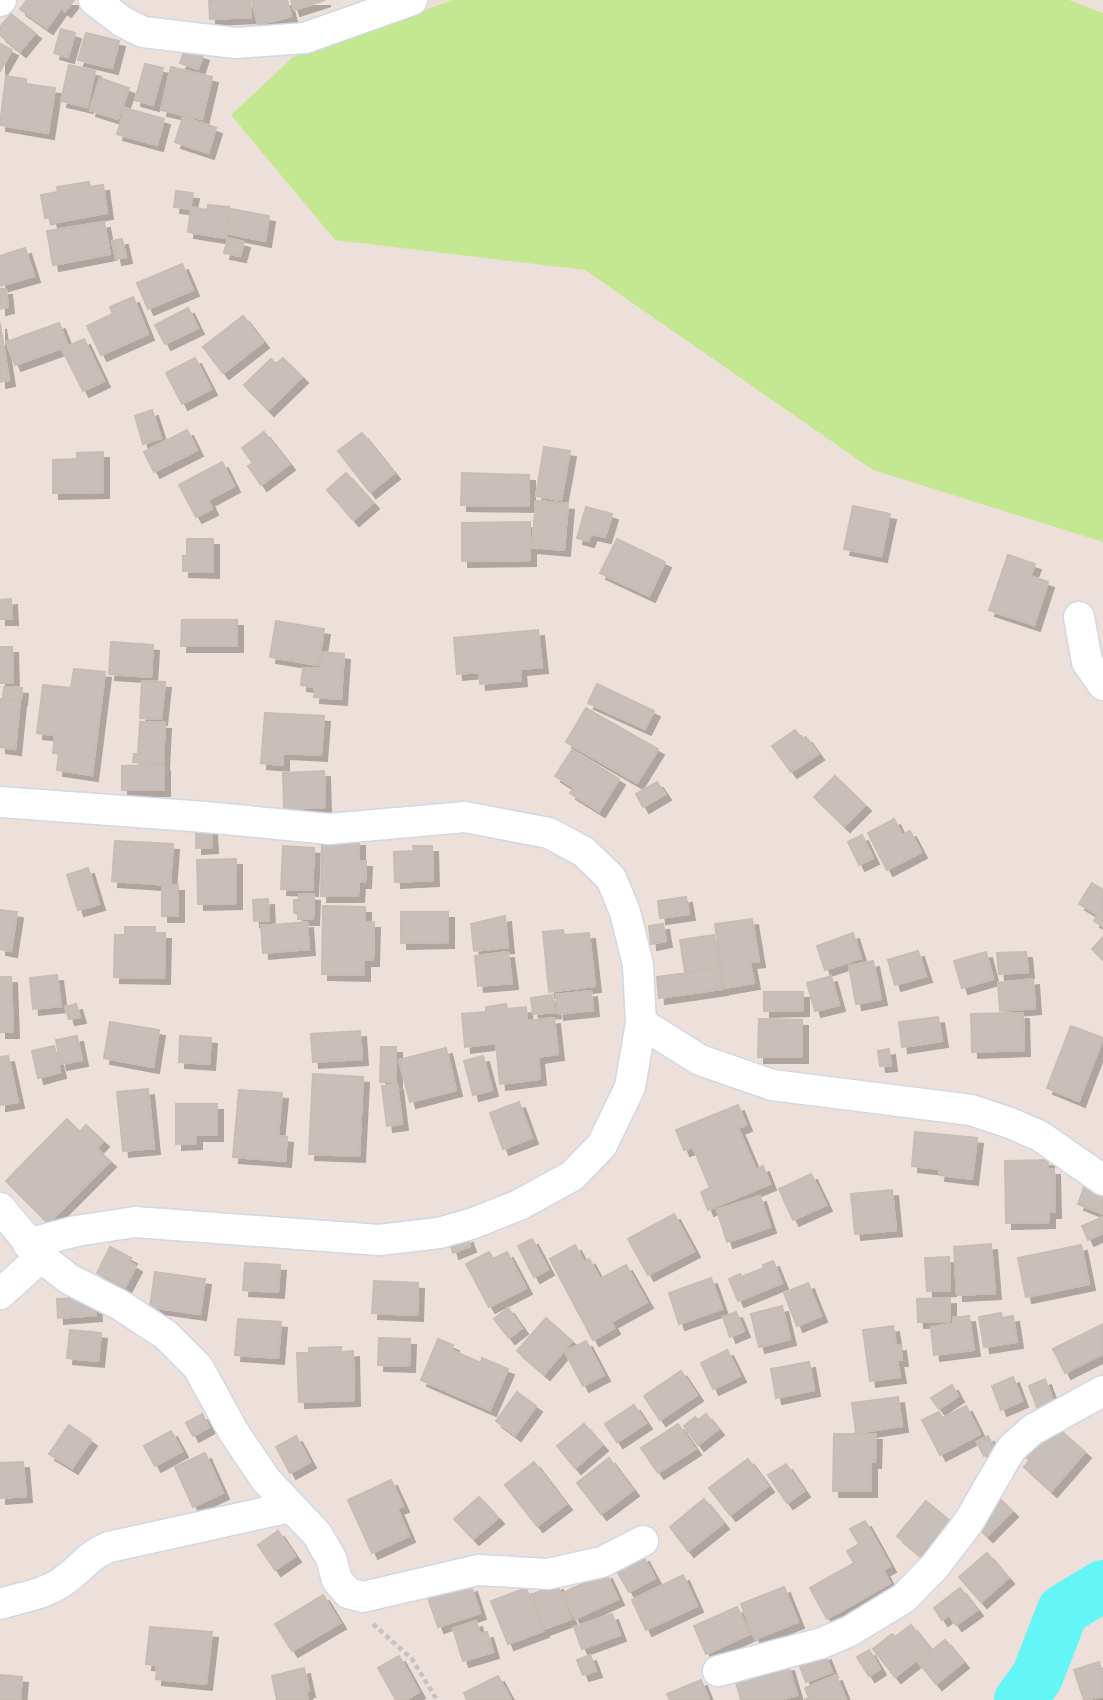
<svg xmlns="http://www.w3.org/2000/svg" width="1103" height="1700" font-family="Poppins,sans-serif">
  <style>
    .green { fill: #c4e892 }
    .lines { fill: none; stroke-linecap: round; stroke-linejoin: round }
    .river { stroke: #64f5f7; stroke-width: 52 }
    .building { fill: #c8beba; stroke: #c8bcb3; stroke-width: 2; filter: url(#shadow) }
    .street-casing { stroke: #cfd8e4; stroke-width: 33 }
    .path { stroke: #c3c3c3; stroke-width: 4.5; stroke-dasharray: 5 3.5; stroke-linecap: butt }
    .street { stroke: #fff; stroke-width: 30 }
  </style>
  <defs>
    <filter id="shadow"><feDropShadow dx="6" dy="6" stdDeviation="0" flood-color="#0004"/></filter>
  </defs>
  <rect width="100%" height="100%" fill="#ede0da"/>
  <path class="green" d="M453,0H1069L1103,13V542L873,470L585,270L335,240L231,115L293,57Z"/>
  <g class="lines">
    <path class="river" d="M1020,1700L1037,1677L1063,1610L1103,1586"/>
  </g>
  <path class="building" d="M27,0H74L65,11L61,8L47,28L20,9Z
    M209,0H250L251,17L210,19Z
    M252,0H287L291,16L258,25Z
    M291,0H325L294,10Z
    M11,14L35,33L20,51L0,35V27Z
    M61,29L75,33L68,57L54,53Z
    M86,33L119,41L112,68L78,60Z
    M0,44L12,50L0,71Z
    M185,49L203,55L198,69L180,63Z
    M145,64L163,68L153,105L135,100Z
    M69,65L95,71L87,107L61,101Z
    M171,67L212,77L202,119L161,110Z
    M6,76L26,79V84L55,88L48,133L0,125Z
    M100,78L129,88L118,119L90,110Z
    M125,108L164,119L157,145L117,134Z
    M183,117L216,128L208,153L175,142Z
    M89,182L90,187L103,185L107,213L52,223L51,217L45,218L41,195L58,192L57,187Z
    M176,191L193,193L190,209L174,207Z
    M208,205L229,207L225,238L188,232L191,207L207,210Z
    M231,209L269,216L265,241L226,233Z
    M104,222L110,254L53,265L47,231Z
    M228,238L244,242L240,256L224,253Z
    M122,239L126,257L116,259L112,241Z
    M25,248L34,276L0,286V256Z
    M182,264L193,290L148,309L137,283Z
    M0,289H6L8,307L0,309Z
    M133,297L148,334L101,355L87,326L113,314L110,307Z
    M188,308L198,328L165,344L155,325Z
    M243,316L263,342L223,373L203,347Z
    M0,323L9,380L0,382Z
    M59,323L68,346L15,365L6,342Z
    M84,339L104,381L83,391L62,349Z
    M195,358L211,389L182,404L166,373Z
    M283,358L302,377L268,410L244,385L271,359L276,364Z
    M152,410L161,438L143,444L135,416Z
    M187,430L197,450L154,472L144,452Z
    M264,432L289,464L261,485L248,466L253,463L242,448Z
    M362,433L394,473L370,492L338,451Z
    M544,447L570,451L561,500L536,496Z
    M103,452V492L53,493V460L77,459V453Z
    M222,462L234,486L208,500L212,509L196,517L179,485Z
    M346,473L373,503L353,520L327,490Z
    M462,473L529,475V506L461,505Z
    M536,501L568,504L564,550L532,547Z
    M853,506L890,514L881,556L844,549Z
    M586,507L612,514L605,537L591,534L588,541L577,538Z
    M530,522V560L462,561V523Z
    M187,539H213V572L183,571V556H187Z
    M617,539L665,562L649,596L600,573Z
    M1008,555L1035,564L1030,576L1048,582L1034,625L989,610Z
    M11,599L12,619H0V600Z
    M182,620H237V646H181Z
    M276,621L324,629L318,665L270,657Z
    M538,630L542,667L520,669L521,680L480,684L479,672L457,674L454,638Z
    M111,642L153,645L151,677L109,674Z
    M0,647H12L13,683H0Z
    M322,652L344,654L341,699L314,697L315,687L301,685L303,668L321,669Z
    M74,669L105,672L92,775L57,770L59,754L53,753L55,735L37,733L43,685L71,688Z
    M142,681L165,682L161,719L140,718Z
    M597,684L654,711L645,729L588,703Z
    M4,687L22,688L21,699L3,698Z
    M0,699L20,701L15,749L0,747Z
    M586,708L658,749L637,783L566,742Z
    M265,713L324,716L321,755L283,753V765L261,763Z
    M140,722L165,723L163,763L133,762L134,754H138Z
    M795,730L802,739L806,737L818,754L791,772L772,746Z
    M572,750L619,779L599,811L570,793L574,788L555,776Z
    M164,765V790H122V766Z
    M324,771L325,807L284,809L283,773Z
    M835,776L865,805L844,826L814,797Z
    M657,782L665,794L643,807L636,794Z
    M894,819L902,835L910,831L921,852L887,870L868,833Z
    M211,828L212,847L196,848V829Z
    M862,835L873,858L859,865L848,842Z
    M322,840H359V861H366L365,882H359L358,896H321Z
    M115,841L173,844L170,885L112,881Z
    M283,846L314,848L312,890L281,889Z
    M413,846H432L433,880L395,882L394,852L414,851Z
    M236,859V903L198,904L197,860Z
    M88,868L99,904L78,910L67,875Z
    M1092,883L1103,890V926L1094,921L1098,915L1079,904Z
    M162,885H178V916H162Z
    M299,894L314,895L313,919H298V914L294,913V900H299Z
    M686,897L689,914L660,918L658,901Z
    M268,899L269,920L254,921L253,900Z
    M323,906L365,907V922H374L373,960H364V975L322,974Z
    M0,910L17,912L11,951L0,949Z
    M401,912H448V942L401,943Z
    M505,916L508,947L474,951L471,924Z
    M752,919L759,961L750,962L754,983L724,988L715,924Z
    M307,922L309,949L263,953L261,926Z
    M663,924L666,941L651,944L649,926Z
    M125,927H155V933H165L164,978L114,977L115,935H125Z
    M563,930L564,935L589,933L595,986L549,992L543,932Z
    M853,933L861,958L825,970L817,946Z
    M714,935L719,967L685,972L680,940Z
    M1103,937V960L1092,949Z
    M918,951L926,976L895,985L888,960Z
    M508,952L512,983L478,986L475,956Z
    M986,952L993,979L962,988L954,961Z
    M1026,952L1028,972L999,974L997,953Z
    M873,961L881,999L856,1004L849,966Z
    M719,968L722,989L659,998L657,977Z
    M57,975L61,1006L33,1009L30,978Z
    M831,976L839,1005L815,1011L807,983Z
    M0,977H11L13,1032H0Z
    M1033,979L1035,1008L1000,1011L998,983Z
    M591,991L593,1010L558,1014L556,995Z
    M764,992H803V1010L764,1011Z
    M552,995L555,1012L533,1014L531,998Z
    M76,1004L80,1017L69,1019L65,1007Z
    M506,1004L507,1009L526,1007L527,1021L554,1018L558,1054L538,1057L540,1079L500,1084L496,1043L465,1047L462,1014L486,1012V1007Z
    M1023,1013L1024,1050L972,1052L971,1014Z
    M938,1017L942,1041L902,1047L899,1022Z
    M759,1019L802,1020V1057H758Z
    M110,1022L159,1030L153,1067L104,1058Z
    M1071,1026L1103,1038L1079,1101L1047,1088Z
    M360,1031L362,1059L313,1062L311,1034Z
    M77,1036L82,1060L61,1064L56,1040Z
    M180,1036L211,1038L209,1064L179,1062Z
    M54,1046L60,1072L38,1078L32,1051Z
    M381,1047H396V1082H380Z
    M446,1048L456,1090L410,1102L399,1060Z
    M889,1049L891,1065L880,1066L878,1051Z
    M8,1056L18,1102L0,1105V1057Z
    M483,1056L492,1090L473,1095L464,1061Z
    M313,1074L363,1077L359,1156L309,1154Z
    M397,1084L402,1124L387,1126L382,1086Z
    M148,1089L154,1148L123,1151L117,1092Z
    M239,1090L282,1093L278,1136L287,1137L285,1161L233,1157Z
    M519,1102L532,1138L503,1149L490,1113Z
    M176,1104H217V1135H196V1143L176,1144Z
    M738,1105L746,1125L738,1128L756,1170L763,1166L770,1184L708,1210L701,1192L710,1188L693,1147L684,1150L676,1130Z
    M67,1119L80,1132L86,1125L103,1141L96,1148L110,1161L48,1223L6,1181Z
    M915,1132L977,1138L972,1179L939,1175L940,1169L912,1166Z
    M1048,1160V1169H1054L1055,1212H1049V1222L1006,1223L1005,1161Z
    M811,1174L826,1205L793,1220L779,1189Z
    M1085,1185L1103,1192V1214L1078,1204Z
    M892,1190L896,1230L855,1234L851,1194Z
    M760,1196L770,1227L727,1242L717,1210Z
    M674,1214L694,1251L648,1275L628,1239Z
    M1103,1217V1233L1088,1240L1082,1226Z
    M467,1237L470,1246L453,1253L450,1243Z
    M532,1239L548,1269L534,1277L518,1246Z
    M991,1244L995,1293L957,1295L954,1247Z
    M575,1245L584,1262L589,1259L600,1279L626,1265L647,1302L611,1322L614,1328L593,1340L550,1259Z
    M1081,1245L1089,1284L1026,1297L1018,1258Z
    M110,1247L131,1258L128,1261L136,1266L125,1287L97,1273Z
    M489,1252L493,1259L507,1252L526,1288L489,1307L466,1264Z
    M949,1257L950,1290L927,1291L925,1258Z
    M773,1261L782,1283L738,1301L729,1279L740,1274L741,1277L764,1268L763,1265Z
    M245,1263L280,1265L278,1292L243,1290Z
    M155,1272L205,1279L200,1314L150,1307Z
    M711,1278L722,1309L679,1324L669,1293Z
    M374,1281L418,1283L417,1315L372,1313Z
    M808,1283L821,1316L797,1326L784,1293Z
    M95,1297L96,1315L58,1318L57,1299Z
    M950,1298V1321L918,1322L917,1299Z
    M782,1306L790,1339L759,1347L751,1314Z
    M508,1308L522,1328L509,1338L494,1319Z
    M736,1312L744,1331L730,1337L723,1317Z
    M1001,1313L1002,1318L1013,1316L1017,1342L984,1347L979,1317Z
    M969,1316L974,1350L934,1355L931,1327L953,1324V1318Z
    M546,1318L572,1341L544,1374L517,1351Z
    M238,1319L281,1322L278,1358L235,1355Z
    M1103,1324V1354L1065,1373L1053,1349Z
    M893,1326L896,1346L900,1345L902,1360H897L900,1377L870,1381L863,1330Z
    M70,1330L101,1333L98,1361L67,1358Z
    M379,1338L410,1339L409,1366L378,1365Z
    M438,1339L453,1345L451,1350L481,1363L482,1358L508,1369L490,1410L421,1380Z
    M586,1341L604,1375L583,1386L565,1352Z
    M341,1347V1352L353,1351L354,1400L299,1402L297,1353H309V1348Z
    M727,1350L740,1376L713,1389L701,1363Z
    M809,1362L814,1390L776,1398L771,1369Z
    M681,1371L697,1395L660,1420L644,1396Z
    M1013,1377L1022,1401L1001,1410L992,1386Z
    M1045,1379L1054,1404L1038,1410L1029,1386Z
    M952,1385L958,1396L939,1409L931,1398Z
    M517,1392L536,1406L515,1435L496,1421Z
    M898,1397L902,1426L856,1433L852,1403Z
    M634,1405L646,1423L617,1442L605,1424Z
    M966,1406L980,1434L940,1455L922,1420L939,1412L942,1418Z
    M202,1414L209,1427L193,1436L186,1423Z
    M706,1414L718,1429L698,1445L684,1426L695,1417L698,1420Z
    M584,1424L602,1445L575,1468L557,1446Z
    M678,1424L695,1449L658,1473L641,1448Z
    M69,1425L91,1440L72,1468L49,1454Z
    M1059,1429L1085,1452L1051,1491L1024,1467L1030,1460L1027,1458L1044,1439L1047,1442Z
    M171,1431L182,1451L155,1466L144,1446Z
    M834,1434H876L875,1462H871V1491H833Z
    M296,1436L310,1462L290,1473L276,1447Z
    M988,1436L995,1451L984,1456L977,1442Z
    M205,1453L223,1493L193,1507L175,1467Z
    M609,1458L633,1490L601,1514L577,1483Z
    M748,1459L768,1486L730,1515L709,1488Z
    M23,1462L26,1496L0,1498V1463Z
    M534,1462L566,1504L537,1526L505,1485Z
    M786,1464L804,1491L787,1503L768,1475Z
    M391,1480L403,1506L397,1508L409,1536L372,1553L348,1500Z
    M479,1497L498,1518L473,1539L454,1519Z
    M999,1498L1012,1511L987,1536L976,1526Z
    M704,1499L723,1523L688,1551L670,1527Z
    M926,1501L950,1521L921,1556L897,1536Z
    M865,1521L890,1566L883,1570L890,1583L827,1619L810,1588L854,1563L847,1551L859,1544L850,1529Z
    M278,1531L295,1556L275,1570L258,1545Z
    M987,1553L1008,1578L981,1602L959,1577Z
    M643,1556L655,1578L629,1592L617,1571Z
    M606,1573L618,1599L575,1619L563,1593Z
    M683,1575L697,1606L646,1630L632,1600Z
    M557,1584L571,1619L544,1629L531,1595Z
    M444,1586L447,1594L471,1586L480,1613L438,1627L426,1592Z
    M784,1587L798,1622L755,1639L741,1604Z
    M526,1588L543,1631L508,1644L491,1601Z
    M960,1588L977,1610L956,1625L949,1615L942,1620L934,1608Z
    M323,1595L340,1623L292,1651L275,1624Z
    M737,1607L750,1634L706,1654L694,1626Z
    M612,1614L620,1635L582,1649L574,1627Z
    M476,1621L480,1634L487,1632L493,1652L463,1661L453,1629Z
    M911,1625L930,1649L895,1677L873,1649L892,1634L895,1637Z
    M150,1627L212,1632L206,1684L156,1679L157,1665L146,1664Z
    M945,1640L963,1662L936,1684L918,1662Z
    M869,1650L880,1669L869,1676L857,1657Z
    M825,1654L832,1672L806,1682L799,1664Z
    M590,1655L596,1671L583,1675L577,1660Z
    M399,1656L419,1692L405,1700H396L378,1668Z
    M1099,1662L1103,1677V1696L1084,1700L1074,1670Z
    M788,1665L797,1695L780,1700H741L735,1679Z
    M304,1668L309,1691H306L308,1700H277L272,1676Z
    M0,1675L22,1677L20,1700H0Z
    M836,1675L846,1700H804L809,1698L805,1688Z
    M498,1676L511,1700H467L464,1693Z
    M701,1680L709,1700H670L667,1694Z"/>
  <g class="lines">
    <defs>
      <path id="street" d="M94,0L123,22L143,32L236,43L305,38L412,0
        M0,1L1,0
        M1079,617L1087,662L1103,685
        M0,802L205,817L329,829L465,817L549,833L584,852L611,878L625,912L638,965L641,1023L630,1087L602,1145L572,1176L519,1205L471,1224L439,1233L379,1240L135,1222L76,1231L28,1244
        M641,1023L700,1060L772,1085L971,1110L1010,1123L1040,1136L1103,1180
        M0,1208L41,1257L69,1279L120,1305L166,1335L198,1367L233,1431L266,1480L317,1534L331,1558L337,1580L348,1593L363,1597L478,1570L548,1574L602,1562L643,1541
        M0,1294L41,1257
        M0,1604C22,1597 48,1594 66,1579C84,1566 87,1556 109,1547L290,1507
        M718,1671L822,1643L850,1631L904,1598L935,1566L968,1523L1011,1449L1032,1430L1103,1391"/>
    </defs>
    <use href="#street" class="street-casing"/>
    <path class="path" d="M373,1624L412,1659L437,1700"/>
    <use href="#street" class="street"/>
  </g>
</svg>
